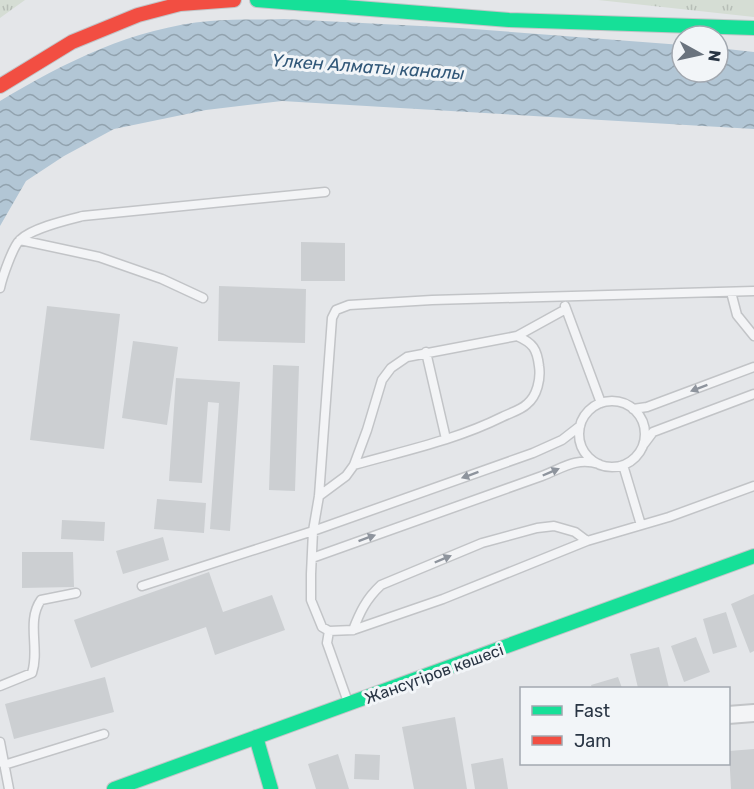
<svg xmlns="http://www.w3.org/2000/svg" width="754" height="789" font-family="Rubik,sans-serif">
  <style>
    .grass { fill: url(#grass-tufts) }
    .water { fill: url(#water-waves) }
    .building { fill: #cccfd2 }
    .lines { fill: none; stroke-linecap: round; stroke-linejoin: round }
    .lane-casing { stroke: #c2c4c7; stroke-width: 11 }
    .street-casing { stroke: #c2c4c7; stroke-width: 20 }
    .fast-casing { stroke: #c2c4c7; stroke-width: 16 }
    .jam-casing { stroke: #c2c4c7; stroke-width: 16 }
    .lane { stroke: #f3f4f6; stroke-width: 8 }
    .street { stroke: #f3f4f6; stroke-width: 16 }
    .fast { stroke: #16e098; stroke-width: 14 }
    .jam { stroke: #f24e42; stroke-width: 14 }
    .oneway { fill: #8e949d }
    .labels { text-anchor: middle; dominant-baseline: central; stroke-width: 6; stroke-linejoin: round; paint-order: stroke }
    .street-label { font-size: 16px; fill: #293544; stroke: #f2f5f8 }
    .water-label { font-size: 18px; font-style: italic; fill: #325879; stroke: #f2f5f8 }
  </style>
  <defs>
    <pattern id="grass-tufts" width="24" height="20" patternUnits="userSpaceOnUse" patternTransform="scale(1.5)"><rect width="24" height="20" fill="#d5ddd4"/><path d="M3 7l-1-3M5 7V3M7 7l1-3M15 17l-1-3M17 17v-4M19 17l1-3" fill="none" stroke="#b7beb7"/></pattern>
    <pattern id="water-waves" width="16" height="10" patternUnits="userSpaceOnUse" patternTransform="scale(1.5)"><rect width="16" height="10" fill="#b2c6d5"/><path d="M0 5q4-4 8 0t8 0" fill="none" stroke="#91a2ae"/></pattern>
  </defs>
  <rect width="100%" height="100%" fill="#e4e6e9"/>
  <path class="grass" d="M0,0H25L0,18Z
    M598,0H754V17Z"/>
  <path class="water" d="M284,19L460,28L682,45V72H718V48L754,52V129L282,101L206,110L114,129L64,156L26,181L0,226V101C65,62 133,28 210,21C234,19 260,20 284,19Z"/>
  <path class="building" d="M301,242L345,243V281H301Z
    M219,286L306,289L305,343L218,341Z
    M47,306L120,314L104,449L30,440Z
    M133,341L178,347L167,425L122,418Z
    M273,365L299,366L295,491L269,490Z
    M176,378L240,382L230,531L210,529L219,403L208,402L202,483L169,481Z
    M157,499L206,503L204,533L154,529Z
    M62,520L105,522L104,541L61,539Z
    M163,537L169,560L123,574L116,551Z
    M22,552H73L74,587L22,588Z
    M209,572L223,612L272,595L285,630L215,655L206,627L91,668L74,620Z
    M754,594V651L750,653L731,604Z
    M726,612L737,647L713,654L703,619Z
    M696,637L710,672L684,682L671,646Z
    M659,647L669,688H638L630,654Z
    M105,677L114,712L14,739L5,704Z
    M618,677L622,688H592L591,685Z
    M455,717L467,789H414L402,727Z
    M754,749V789H731L729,751Z
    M338,754L349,789H316L308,764Z
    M355,754L380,755L379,780L354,779Z
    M503,758L508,789H475L471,764Z"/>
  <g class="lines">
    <defs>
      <path id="lane" d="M20,240L99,257L162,279L203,298
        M0,288C2,278 13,246 20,240C32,228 67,220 83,216L325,192
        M754,291L432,300L349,305L336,310L332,318L319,496L313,531L311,574V600L322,627L329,631L353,630L443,599L587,541L669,517L754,486
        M731,292L737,315L754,336
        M565,306L601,403
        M426,352L446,439
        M579 434a33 33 0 1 1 66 0a33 33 0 1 1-66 0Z
        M633,409L647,407L754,367
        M644,444L653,432L754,394
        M354,465C403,451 456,440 502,417C510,413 521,410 527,404C537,396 541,379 539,366C537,349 533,343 517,336
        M623,465L641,525
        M319,496L346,476L354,465L367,430L382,380L391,368L407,357L517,336L566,309
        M312,558L542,476C563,468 576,457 599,464
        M142,586L313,531L533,453L562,440L580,426
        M353,630C360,612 366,599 381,585L482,543L537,528L554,526L575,532L587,541
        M329,631L327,643L348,702
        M0,686L32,673C40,649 26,621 41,600L76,593
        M0,742L9,789
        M4,765L104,734"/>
      <path id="street" d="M728,715L754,713"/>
      <path id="fast" d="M257,0L509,20L754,28
        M256,737L271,789
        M114,789L754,556"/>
      <path id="jam" d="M0,86L72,42L138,15L180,4L234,0"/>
    </defs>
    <use href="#lane" class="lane-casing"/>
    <use href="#street" class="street-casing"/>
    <use href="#fast" class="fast-casing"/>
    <use href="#jam" class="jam-casing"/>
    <use href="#lane" class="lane"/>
    <use href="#street" class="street"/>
    <use href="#fast" class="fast"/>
    <use href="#jam" class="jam"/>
  </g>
  <defs><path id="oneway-solid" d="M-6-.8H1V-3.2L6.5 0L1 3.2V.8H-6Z" transform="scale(1.5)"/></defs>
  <g class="oneway">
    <use href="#oneway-solid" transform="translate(699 388) rotate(159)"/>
    <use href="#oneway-solid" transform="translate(551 472) rotate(-23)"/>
    <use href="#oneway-solid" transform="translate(470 475) rotate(160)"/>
    <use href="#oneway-solid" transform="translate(367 538) rotate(-20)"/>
    <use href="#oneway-solid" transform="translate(443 559) rotate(-23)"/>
  </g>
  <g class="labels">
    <g class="street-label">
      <text transform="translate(434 674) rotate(-20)">Жансүгіров көшесі</text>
    </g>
    <g class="water-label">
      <text transform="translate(368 67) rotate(4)">Үлкен Алматы каналы</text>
    </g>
  </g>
  <rect x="520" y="687" width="210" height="78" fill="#f2f5f8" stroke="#a2a8b0" stroke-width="1.5"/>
  <rect x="532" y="706" width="30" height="9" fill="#16e098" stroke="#a2a8b0" stroke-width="1.5"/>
  <text x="574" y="717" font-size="18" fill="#293544">Fast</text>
  <rect x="532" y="736" width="30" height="9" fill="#f24e42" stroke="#a2a8b0" stroke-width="1.5"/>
  <text x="574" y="747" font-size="18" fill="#293544">Jam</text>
  <g transform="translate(700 54) rotate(98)"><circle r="28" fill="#f2f5f8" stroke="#a2a8b0" stroke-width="1.5"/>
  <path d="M0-4.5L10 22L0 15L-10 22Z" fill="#6a737e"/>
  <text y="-9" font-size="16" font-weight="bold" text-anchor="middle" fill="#293544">N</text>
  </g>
</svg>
